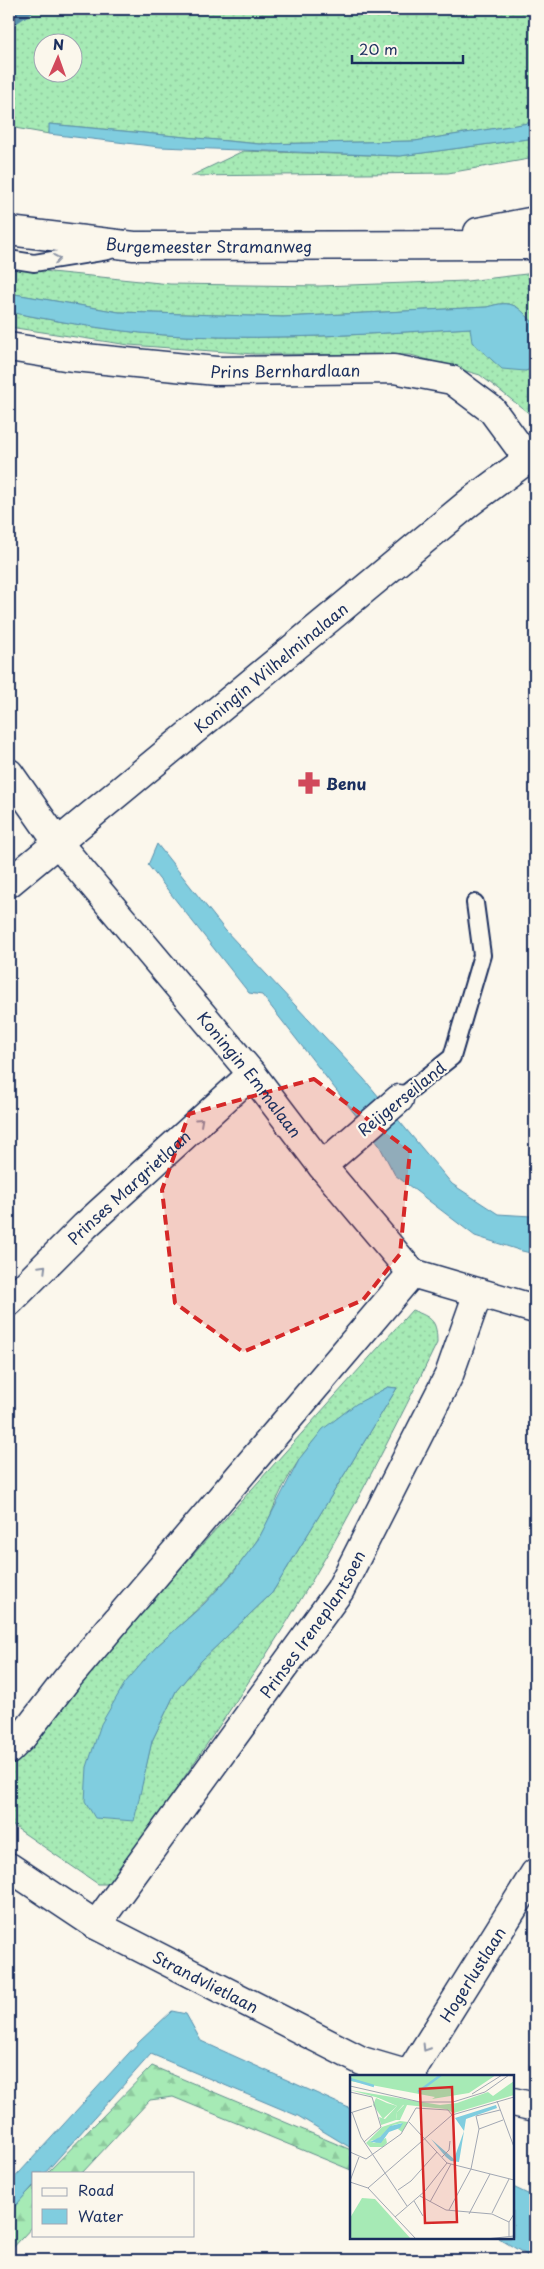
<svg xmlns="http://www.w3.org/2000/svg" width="544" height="2269" font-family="'Playpen Sans',sans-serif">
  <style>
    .grass { fill: url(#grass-dots); stroke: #608c8a; fill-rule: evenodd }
    .forest { fill: url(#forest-firs); stroke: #608c8a }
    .water { fill: #80cddf; stroke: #588eab }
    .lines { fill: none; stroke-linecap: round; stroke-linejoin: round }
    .stream { stroke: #588eab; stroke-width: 11 }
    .service-casing { stroke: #1b2f5e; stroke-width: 20 }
    .minor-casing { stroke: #1b2f5e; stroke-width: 31 }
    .secondary-casing { stroke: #1b2f5e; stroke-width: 31 }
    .service { stroke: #fbf7ec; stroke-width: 16 }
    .minor { stroke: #fbf7ec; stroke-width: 28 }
    .secondary { stroke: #fbf7ec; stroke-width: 28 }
    .oneway { stroke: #8b93a5 }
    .marked { fill: #d62828; fill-opacity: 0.2; stroke: #d62828; stroke-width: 4; stroke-dasharray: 10 6; stroke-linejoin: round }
    .labels { text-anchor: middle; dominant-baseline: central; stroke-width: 4.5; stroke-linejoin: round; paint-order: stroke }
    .street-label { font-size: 16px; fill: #1b2f5e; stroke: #fbf7ec }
    .poi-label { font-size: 16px; font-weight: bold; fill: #1b2f5e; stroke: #fbf7ec; text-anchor: start }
    .inset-river { fill: none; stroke: #80cddf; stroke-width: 2.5 }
    .inset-road { fill: none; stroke: #a1a7b3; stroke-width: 1 }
    .view { fill: #d62828; fill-opacity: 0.15; stroke: #d62828; stroke-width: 2.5 }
    .inset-edge { fill: none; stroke: #1b2f5e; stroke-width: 2.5 }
  </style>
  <defs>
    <pattern id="grass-dots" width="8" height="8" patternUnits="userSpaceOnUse" patternTransform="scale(1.25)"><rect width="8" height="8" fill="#a6eab5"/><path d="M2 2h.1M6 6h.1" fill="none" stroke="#8ec99e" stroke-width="1.8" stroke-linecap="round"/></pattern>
    <pattern id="forest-firs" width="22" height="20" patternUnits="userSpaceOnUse" patternTransform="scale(1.25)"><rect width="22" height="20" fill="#a6eab5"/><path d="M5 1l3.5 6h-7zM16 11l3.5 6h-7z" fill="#8ec99e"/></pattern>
  </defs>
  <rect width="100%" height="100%" fill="#fbf7ec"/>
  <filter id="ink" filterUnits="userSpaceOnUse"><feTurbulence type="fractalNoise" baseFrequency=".02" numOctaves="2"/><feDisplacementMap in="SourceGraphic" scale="10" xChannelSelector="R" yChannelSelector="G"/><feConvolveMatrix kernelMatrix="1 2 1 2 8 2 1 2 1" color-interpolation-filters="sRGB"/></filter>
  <g filter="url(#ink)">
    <path class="grass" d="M9,9H535V122L415,141L259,144L50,124L49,134L9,127ZM42,42H72V72H42Z
      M535,138V158L448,173L191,176L243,151L400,156Z
      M9,264L51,272L170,284L320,286L467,281L535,273V325C518,306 513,299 487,307L283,317L119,312L9,293Z
      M9,312C67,323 126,334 185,336C281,340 375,334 470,328L525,371L535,368V418L480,375L411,355L254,354L129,345L9,327Z
      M412,1310C433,1318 437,1321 437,1343C397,1425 356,1506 310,1584C249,1687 178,1785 111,1884H98L9,1823V1767L175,1575ZM388,1387L397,1388L272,1593L201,1661L176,1691L152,1741L133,1821L156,1647C193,1614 230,1581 258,1539C268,1525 273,1507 281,1491C309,1437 334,1416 388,1387Z"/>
    <path class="forest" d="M152,2066L351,2150V2170L173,2097L150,2100L82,2173H47Z
      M34,2186V2225L9,2252V2211Z"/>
    <path class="water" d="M535,122V138L400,156L160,147L49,134V124L259,144L415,141Z
      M9,293L119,312L283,317L487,307C513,299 518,306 535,325V368L525,371L502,369L472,342L470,328C375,334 280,340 185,336C126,334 67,323 9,312Z
      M157,844L225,930L364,1079L452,1184L498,1214L531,1216L535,1210V1254L522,1251L475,1236L395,1175L379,1145L262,995L249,993L148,865Z
      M388,1387L397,1388L272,1593L201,1661L176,1691L152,1741L134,1821L95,1818L85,1801L87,1767L101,1724L125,1683L156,1647L204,1604L233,1573L259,1538L300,1458L323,1429L356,1404Z
      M172,2011L186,2014L201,2041L351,2109V2148L298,2116L151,2054L45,2173H34V2185L9,2213V2184L139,2042Z
      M513,2187L530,2195L532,2258L498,2238H513Z"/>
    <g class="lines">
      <path class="stream" d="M9,22L28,9"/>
      <defs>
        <path id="service" d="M9,259L34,263L108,251
          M399,1099L452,1057L482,955L475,903"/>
        <g id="minor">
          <path id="s1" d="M9,347L65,356L216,371L394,369L452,380L492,410L528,459"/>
          <path id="s2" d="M9,773L58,843L252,1074L322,1166L412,1273L535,1309"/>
          <path id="s3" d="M9,883L470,502L528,459L535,456"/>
          <path d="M322,1166L399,1099"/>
          <path id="s4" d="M9,1302L85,1226L252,1074"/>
          <path d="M9,1750L23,1736L67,1679L412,1273"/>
          <path id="s5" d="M9,1867L96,1925L362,2061L413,2076"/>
          <path id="s6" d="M96,1925L340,1590L449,1375L478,1293"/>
          <path id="s7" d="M409,2075L535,1873"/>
          <path d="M513,2102L535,2107"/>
        </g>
        <g id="secondary">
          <path id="s8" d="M9,231L134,246L535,245"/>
          <path d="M478,232L535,221"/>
        </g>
      </defs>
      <use href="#service" class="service-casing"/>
      <use href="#minor" class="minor-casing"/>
      <use href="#secondary" class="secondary-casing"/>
      <use href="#service" class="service"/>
      <use href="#minor" class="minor"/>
      <use href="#secondary" class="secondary"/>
    </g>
    <defs><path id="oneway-chevron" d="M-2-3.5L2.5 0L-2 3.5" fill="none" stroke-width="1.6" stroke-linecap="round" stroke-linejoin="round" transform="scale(1.25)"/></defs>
    <g class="oneway">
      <use href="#oneway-chevron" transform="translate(57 259) rotate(-10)"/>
      <use href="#oneway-chevron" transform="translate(200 1121) rotate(-42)"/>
      <use href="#oneway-chevron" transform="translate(43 1268) rotate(-45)"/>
      <use href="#oneway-chevron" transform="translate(426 2048) rotate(122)"/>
    </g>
  </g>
  <path class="marked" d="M314,1079L410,1151L400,1254L363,1300L243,1352L175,1303L162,1190L189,1114Z"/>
  <defs>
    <symbol id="pharmacy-bare" viewBox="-9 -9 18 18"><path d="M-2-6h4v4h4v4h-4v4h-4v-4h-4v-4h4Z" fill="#d1495b" stroke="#fbf7ec" stroke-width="2.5" paint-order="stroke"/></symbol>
  </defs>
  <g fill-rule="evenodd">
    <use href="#pharmacy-bare" x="293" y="767" width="32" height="32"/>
  </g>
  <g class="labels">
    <g class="street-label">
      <text stroke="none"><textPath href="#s8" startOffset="201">Burgemeester Stramanweg</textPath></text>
      <text stroke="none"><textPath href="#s1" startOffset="278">Prins Bernhardlaan</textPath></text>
      <text stroke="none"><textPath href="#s3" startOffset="339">Koningin Wilhelminalaan</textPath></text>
      <text stroke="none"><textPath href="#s2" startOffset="386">Koningin Emmalaan</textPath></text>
      <text transform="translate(401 1098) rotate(-39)">Reijgerseiland</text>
      <text stroke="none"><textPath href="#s4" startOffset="166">Prinses Margrietlaan</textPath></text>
      <text stroke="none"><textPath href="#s6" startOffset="371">Prinses Ireneplantsoen</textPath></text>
      <text stroke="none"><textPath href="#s7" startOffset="119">Hogerlustlaan</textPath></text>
      <text stroke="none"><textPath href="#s5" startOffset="228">Strandvlietlaan</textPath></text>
    </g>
    <g class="poi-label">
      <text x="326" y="783">Benu</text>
    </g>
  </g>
  <g transform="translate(350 2075)">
    <rect width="164" height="164" fill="#fbf7ec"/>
    <path d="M0,0H146L119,18L82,24L85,22L0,6ZM164,6V20L104,38L95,34L57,30L50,45H46L47,37L54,30L0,15L90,30L107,28L138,17L143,21ZM26,23L37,28L47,31L33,44L23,30ZM50,46L58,47L52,57L48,54L52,48L43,50L28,64L20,66L24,68L36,63L37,68L33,72H20L16,68L32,52Z" fill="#a6eab5"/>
    <path d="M22,20L54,29L47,37L46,45L31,50L29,42L35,44L47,31Z" fill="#a6eab5"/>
    <path d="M12,123L25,124L61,164H0V143Z" fill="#a6eab5"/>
    <path d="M146,30L147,33L116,44L109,87L101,86L96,82L81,64L104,84L114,56L105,43ZM53,48L50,53L39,57L31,68L20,67L30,62L40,51Z" fill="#80cddf"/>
    <path class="inset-river" d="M0,4L24,11M68,17L91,0"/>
    <path class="inset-road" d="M0,11L70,27H103L135,17L159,0M0,17L22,22L31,52L14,67M122,19L152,0M147,26L164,72M2,37L11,62L57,131M0,38L22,31M59,47L97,88L164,105M129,54L153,45M0,77L16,84L51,59L66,33L98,35L102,40M92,82L99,75L100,66M0,106L9,82M0,107L18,113L66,164M18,113L102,40L164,22M48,115L61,106L87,77M70,121L96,135L142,139L159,147M64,126L73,141M80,127L101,89M99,135L121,94L129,54L126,41L150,35M142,138L159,104M119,139L140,99M45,142L75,116L97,88M159,162V147L164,139M136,164L164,161"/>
    <path class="view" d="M102,12L107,147L75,148L70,14Z"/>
    <rect width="164" height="164" class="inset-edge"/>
  </g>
  <rect width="544" height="2269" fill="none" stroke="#fbf7ec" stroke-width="30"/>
  <rect x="15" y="15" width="514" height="2239" fill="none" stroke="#1b2f5e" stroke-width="2" filter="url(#ink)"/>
  <rect x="32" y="2172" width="162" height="65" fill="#fbf7ec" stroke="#a1a7b3"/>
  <rect x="42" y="2188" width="25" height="8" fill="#fbf7ec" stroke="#a1a7b3"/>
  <text x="78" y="2196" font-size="15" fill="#1b2f5e">Road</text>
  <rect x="42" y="2209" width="25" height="15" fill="#80cddf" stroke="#a1a7b3"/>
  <text x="78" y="2222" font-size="15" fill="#1b2f5e">Water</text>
  <g transform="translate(58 58) rotate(2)"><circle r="24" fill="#fbf7ec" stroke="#a1a7b3"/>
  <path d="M0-4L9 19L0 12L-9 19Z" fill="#d1495b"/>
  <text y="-8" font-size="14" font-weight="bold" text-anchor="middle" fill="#1b2f5e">N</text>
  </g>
  <path d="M352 55v8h111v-8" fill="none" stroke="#1b2f5e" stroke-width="2.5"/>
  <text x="359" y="55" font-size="15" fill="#1b2f5e" stroke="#fbf7ec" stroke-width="4" paint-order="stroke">20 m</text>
</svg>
